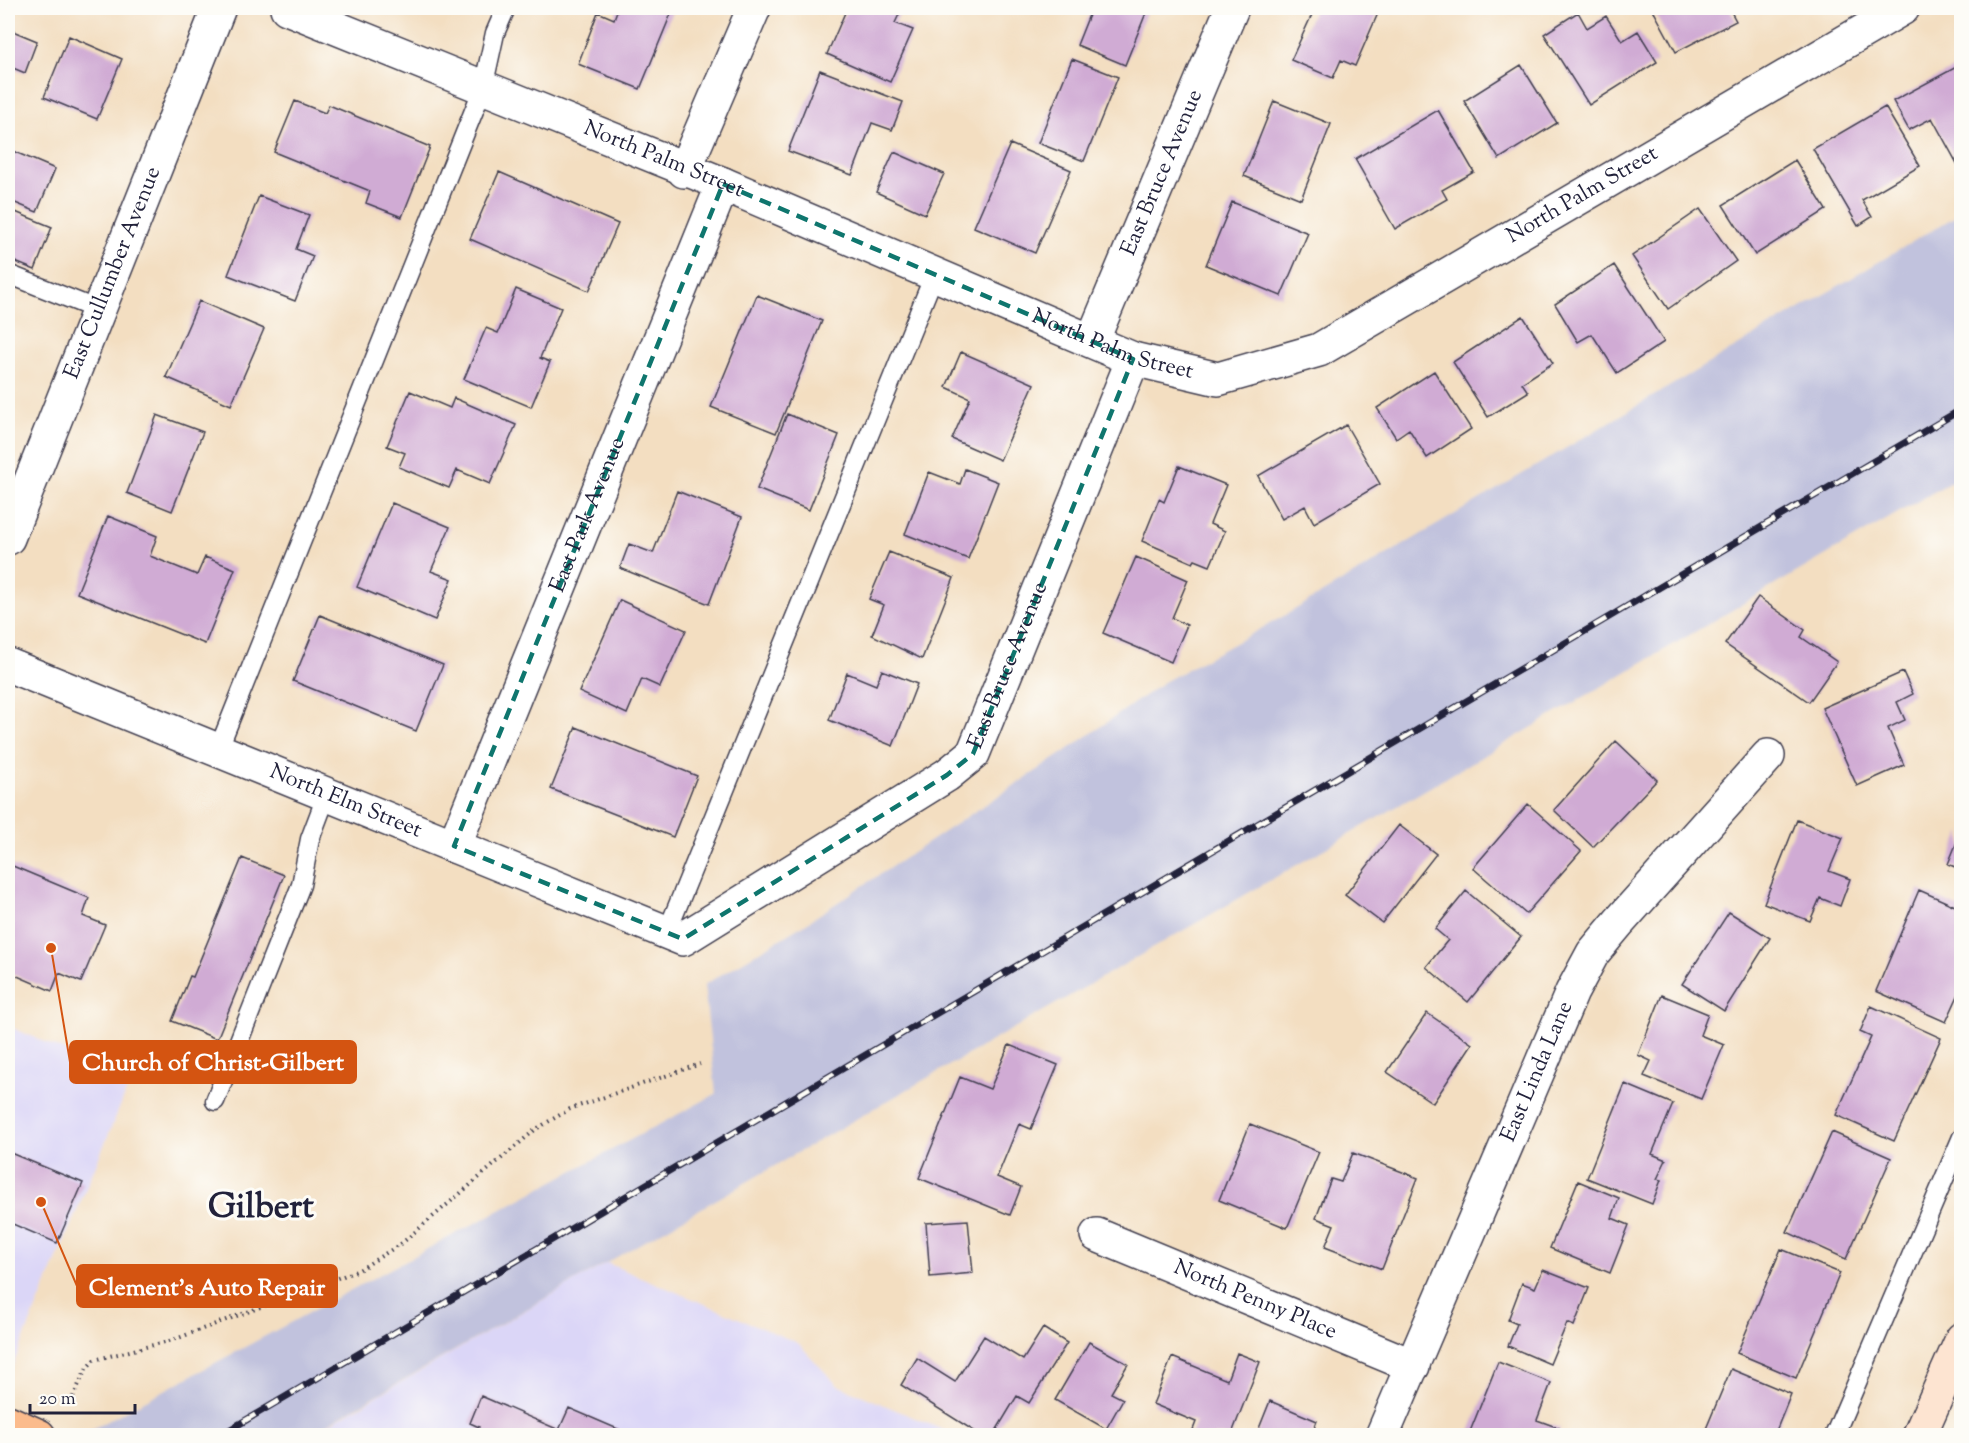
<svg xmlns="http://www.w3.org/2000/svg" width="1969" height="1443" font-family="'Sorts Mill Goudy',serif">
  <style>
    .built { fill: #dbd6f7 }
    .railway { fill: #c1c2dd }
    .building { fill: #d0abd4 }
    .lines { fill: none; stroke-linecap: round; stroke-linejoin: round }
    .lane-casing { stroke: #413e4f; stroke-width: 21 }
    .street-casing { stroke: #413e4f; stroke-width: 36 }
    .secondary-casing { stroke: #413e4f; stroke-width: 36 }
    .primary-casing { stroke: #413e4f; stroke-width: 36 }
    .path { stroke: #413e4f; stroke-width: 4; stroke-dasharray: 1.5 4.5; stroke-linecap: butt }
    .lane { stroke: #fff; stroke-width: 18 }
    .street { stroke: #fff; stroke-width: 33 }
    .secondary { stroke: #fde4d1; stroke-width: 33 }
    .primary { stroke: #fbbb8c; stroke-width: 33 }
    .rail-casing { stroke: #22223b; stroke-width: 7 }
    .rail { stroke: #fdfcf7; stroke-width: 4.5; stroke-dasharray: 14; stroke-linecap: butt }
    .marked { fill: none; stroke: #0f766e; stroke-width: 4.5; stroke-dasharray: 12 8; stroke-linejoin: round }
    .labels { text-anchor: middle; dominant-baseline: central; stroke-width: 6; stroke-linejoin: round; paint-order: stroke }
    .street-label { font-size: 22px; fill: #22223b; stroke: #fdfcf7 }
    .town-label { font-size: 34px; font-weight: bold; fill: #22223b; stroke: #fdfcf7 }
    .leader { fill: none; stroke: #d45411; stroke-width: 2 }
    .callout-dot { fill: #d45411; stroke: #fdfcf7; stroke-width: 2 }
    .callout { fill: #d45411; stroke: #d45411; stroke-width: 2 }
    .callout-label { font-size: 24px; text-anchor: middle; font-weight: bold; fill: #fff }
  </style>
  <rect width="100%" height="100%" fill="#fdfcf7"/>
  <filter id="ink" filterUnits="userSpaceOnUse"><feTurbulence type="fractalNoise" baseFrequency=".0167" numOctaves="2"/><feDisplacementMap in="SourceGraphic" scale="12" xChannelSelector="R" yChannelSelector="G"/><feConvolveMatrix kernelMatrix="1 2 1 2 8 2 1 2 1" color-interpolation-filters="sRGB"/></filter>
  <filter id="wash" filterUnits="userSpaceOnUse"><feTurbulence type="fractalNoise" baseFrequency=".008" numOctaves="4" result="noise"/><feDisplacementMap in="SourceGraphic" scale="24" xChannelSelector="R" yChannelSelector="G"/><feGaussianBlur stdDeviation="1.35" result="paint"/><feColorMatrix in="noise" values="0 0 0 0 0 0 0 0 0 0 0 0 0 0 0 0 0 1.4 0 .05"/><feComposite in="paint" operator="in"/></filter>
  <g filter="url(#wash)">
    <rect width="100%" height="100%" fill="#f3dec1"/>
    <path class="built" d="M8,1026L131,1080L8,1377Z
      M607,1263L798,1343L837,1385L955,1435L308,1436Z"/>
    <path class="railway" d="M1961,213V476L1309,858L308,1435H81L716,1094L704,985L805,924L1062,754L1164,682L1284,616Z"/>
    <g id="blocks">
      <path class="building" d="M618,8L673,9L640,89L578,64L598,12L614,19Z
        M847,8H902L895,23L913,30L890,82L827,54Z
        M1084,8H1148L1125,65L1077,45L1091,10Z
        M1315,8H1371L1379,11L1355,66L1341,60L1333,78L1291,60Z
        M1652,8H1729L1736,21L1676,52Z
        M1578,12L1587,28L1606,16L1622,41L1638,31L1657,62L1589,105L1544,34Z
        M8,29L37,41L25,73L8,66Z
        M69,36L122,59L97,119L44,97Z
        M1072,59L1118,77L1084,161L1038,143Z
        M1962,64V166L1959,167L1932,118L1909,130L1893,101Z
        M1521,65L1557,123L1499,159L1464,101Z
        M820,70L903,102L892,130L872,123L852,175L788,151Z
        M295,101L325,113L329,105L430,147L402,217L366,203L370,191L274,152Z
        M1274,101L1331,124L1301,199L1244,176Z
        M1885,107L1920,166L1862,200L1872,217L1858,226L1813,149Z
        M1438,110L1474,172L1442,190L1447,199L1395,229L1355,159Z
        M1010,144L1071,170L1035,253L974,227Z
        M8,149L55,169L37,212L8,200Z
        M894,152L944,174L925,214L876,192Z
        M1795,160L1826,210L1755,255L1723,205Z
        M499,172L618,224L589,291L470,239Z
        M259,196L309,215L296,249L313,256L295,301L228,275Z
        M1232,202L1308,233L1281,296L1206,265Z
        M8,209L52,227L35,270L8,259Z
        M1700,209L1736,261L1668,309L1632,256Z
        M1614,265L1664,342L1617,373L1592,334L1578,342L1555,304Z
        M516,289L561,308L540,358L550,362L531,407L464,379L486,328L498,333Z
        M757,295L822,321L776,433L711,407Z
        M199,301L264,329L231,405L166,377Z
        M1523,316L1553,363L1522,383L1528,392L1488,417L1453,362Z
        M961,352L1034,384L1000,460L952,439L970,398L946,387Z
        M1434,371L1471,429L1427,458L1409,429L1396,438L1377,408Z
        M410,391L450,408L454,398L516,425L490,484L457,470L449,488L399,467L405,453L387,446Z
        M787,414L839,435L809,510L757,489Z
        M157,415L203,432L172,511L127,493Z
        M1346,425L1380,484L1314,523L1305,506L1282,519L1258,476Z
        M1179,466L1226,485L1210,524L1225,531L1210,566L1195,560L1193,563L1142,541L1159,499L1164,502Z
        M965,469L998,482L968,559L905,534L929,472L960,484Z
        M677,491L742,517L709,604L620,568L629,544L653,553Z
        M392,503L450,527L431,571L452,579L435,620L357,587Z
        M108,516L157,536L150,556L197,575L205,557L235,569L205,644L77,593Z
        M889,552L954,578L922,659L872,635L884,605L869,599Z
        M1136,557L1188,580L1172,618L1187,625L1171,662L1103,633Z
        M1758,597L1805,630L1801,637L1837,662L1809,702L1725,644Z
        M620,600L686,630L660,687L642,679L627,714L579,692Z
        M320,615L443,665L416,731L293,681Z
        M882,670L917,684L893,746L829,720L847,673L876,685Z
        M1903,672L1913,694L1897,702L1905,720L1888,728L1904,765L1857,786L1822,708Z
        M576,727L697,776L673,837L551,789Z
        M1616,741L1657,780L1593,847L1554,810Z
        M1528,804L1581,851L1526,914L1473,868Z
        M1797,820L1843,838L1829,871L1850,879L1840,906L1820,898L1810,921L1764,903Z
        M1399,825L1436,854L1382,923L1345,895Z
        M1961,832H1962V870L1948,864Z
        M242,858L284,875L217,1039L172,1021L190,976L193,977Z
        M8,864L89,898L83,916L105,925L81,982L59,973L52,991L8,972Z
        M1919,890L1962,909V987L1946,1022L1876,991Z
        M1466,891L1521,937L1468,1002L1426,967L1448,940L1435,929Z
        M1729,912L1770,938L1724,1011L1682,984Z
        M1662,995L1708,1014L1700,1035L1724,1045L1701,1099L1644,1076L1651,1061L1638,1055Z
        M1871,1006L1941,1038L1894,1141L1836,1115L1871,1037L1860,1032Z
        M1427,1013L1472,1044L1433,1103L1387,1072Z
        M1009,1045L1058,1065L1031,1129L1019,1124L997,1177L1021,1187L1010,1215L919,1178L960,1077L990,1089Z
        M1625,1084L1673,1104L1652,1154L1666,1160L1657,1179L1661,1180L1652,1204L1587,1178Z
        M1250,1124L1319,1152L1287,1228L1219,1200Z
        M1832,1132L1891,1158L1846,1259L1787,1232Z
        M8,1152L83,1183L57,1243L8,1222Z
        M1353,1153L1418,1178L1382,1269L1325,1247L1334,1225L1316,1218L1331,1179L1341,1182Z
        M1578,1181L1619,1198L1612,1218L1629,1225L1610,1273L1550,1248Z
        M968,1220L973,1273L930,1277L926,1223Z
        M1781,1249L1840,1273L1796,1378L1737,1353Z
        M1543,1270L1589,1288L1574,1326L1567,1323L1550,1364L1508,1346L1517,1324L1508,1320L1522,1283L1535,1288Z
        M1043,1328L1067,1343L1029,1403L1017,1396L993,1436H982L901,1385L917,1358L955,1382L984,1336L1023,1360Z
        M1089,1342L1128,1364L1111,1393L1123,1399L1106,1429L1055,1400Z
        M1237,1353L1260,1362L1231,1436H1193L1191,1435L1196,1422L1153,1404L1172,1357L1227,1380Z
        M1498,1362L1551,1383L1537,1420L1559,1428L1556,1436L1469,1434Z
        M1731,1369L1791,1394L1774,1436H1703Z
        M481,1396L559,1430L569,1408L634,1436H476L479,1427L470,1423Z
        M1270,1401L1317,1421L1311,1436H1256Z"/>
    </g>
  </g>
  <g filter="url(#ink)">
    <use href="#blocks" fill-opacity="0" stroke="#413e4f" stroke-width="1.5"/>
    <g class="lines">
      <defs>
        <path id="lane" d="M8,274L98,310
          M218,750L483,88L495,33L506,8
          M667,932L935,273
          M215,1101L301,885L310,839L327,794
          M1834,1436L1962,1137"/>
        <g id="street">
          <path id="s1" d="M287,8L723,184L1133,359L1218,379L1319,350L1903,8"/>
          <path d="M684,171L754,8"/>
          <path id="s2" d="M1093,339L1232,8"/>
          <path id="s3" d="M8,538L219,8"/>
          <path id="s4" d="M8,665L683,939L947,775L973,754L1133,359"/>
          <path id="s5" d="M454,846L723,184"/>
          <path id="s6" d="M1097,1235L1413,1366"/>
          <path id="s7" d="M1382,1436L1572,992L1593,953L1619,922L1768,756"/>
        </g>
        <path id="secondary" d="M1919,1436L1962,1339"/>
        <path id="primary" d="M8,1422L39,1436"/>
      </defs>
      <use href="#lane" class="lane-casing"/>
      <use href="#street" class="street-casing"/>
      <use href="#secondary" class="secondary-casing"/>
      <use href="#primary" class="primary-casing"/>
      <path class="path" d="M73,1397L86,1369L94,1360L173,1340L359,1270L402,1243L536,1129L570,1109L700,1064"/>
      <use href="#lane" class="lane"/>
      <use href="#street" class="street"/>
      <use href="#secondary" class="secondary"/>
      <use href="#primary" class="primary"/>
      <defs>
        <path id="rail" d="M219,1436L1962,409"/>
      </defs>
      <use href="#rail" class="rail-casing"/>
      <use href="#rail" class="rail"/>
    </g>
  </g>
  <path class="marked" d="M723,184L1133,359L973,754L947,775L683,939L454,846Z"/>
  <g class="labels">
    <g class="street-label">
      <text stroke="none"><textPath href="#s1" startOffset="406">North Palm Street</textPath></text>
      <text stroke="none"><textPath href="#s2" startOffset="180">East Bruce Avenue</textPath></text>
      <text stroke="none"><textPath href="#s1" startOffset="1414">North Palm Street</textPath></text>
      <text stroke="none"><textPath href="#s3" startOffset="285">East Cullumber Avenue</textPath></text>
      <text stroke="none"><textPath href="#s1" startOffset="892">North Palm Street</textPath></text>
      <text stroke="none"><textPath href="#s5" startOffset="357">East Park Avenue</textPath></text>
      <text stroke="none"><textPath href="#s4" startOffset="1168">East Bruce Avenue</textPath></text>
      <text stroke="none"><textPath href="#s4" startOffset="364">North Elm Street</textPath></text>
      <text stroke="none"><textPath href="#s7" startOffset="396">East Linda Lane</textPath></text>
      <text stroke="none"><textPath href="#s6" startOffset="171">North Penny Place</textPath></text>
    </g>
    <g class="town-label">
      <text x="261" y="1208">Gilbert</text>
    </g>
  </g>
  <path class="leader" d="M51 948L70 1062M41 1202L77 1286"/>
  <g class="callout-dot">
    <circle cx="51" cy="948" r="6"/>
    <circle cx="41" cy="1202" r="6"/>
  </g>
  <g class="callout">
    <rect x="70" y="1041" width="286" height="42" rx="6"/>
    <rect x="77" y="1265" width="260" height="42" rx="6"/>
  </g>
  <g class="callout-label">
    <text x="213" y="1070">Church of Christ-Gilbert</text>
    <text x="207" y="1295">Clement's Auto Repair</text>
  </g>
  <rect width="1969" height="1443" fill="none" stroke="#fdfcf7" stroke-width="30"/>
  <path d="M30 1404v9h105v-9" fill="none" stroke="#22223b" stroke-width="3"/>
  <text x="39" y="1404" font-size="18" fill="#22223b" stroke="#fdfcf7" stroke-width="4.5" paint-order="stroke">20 m</text>
</svg>
